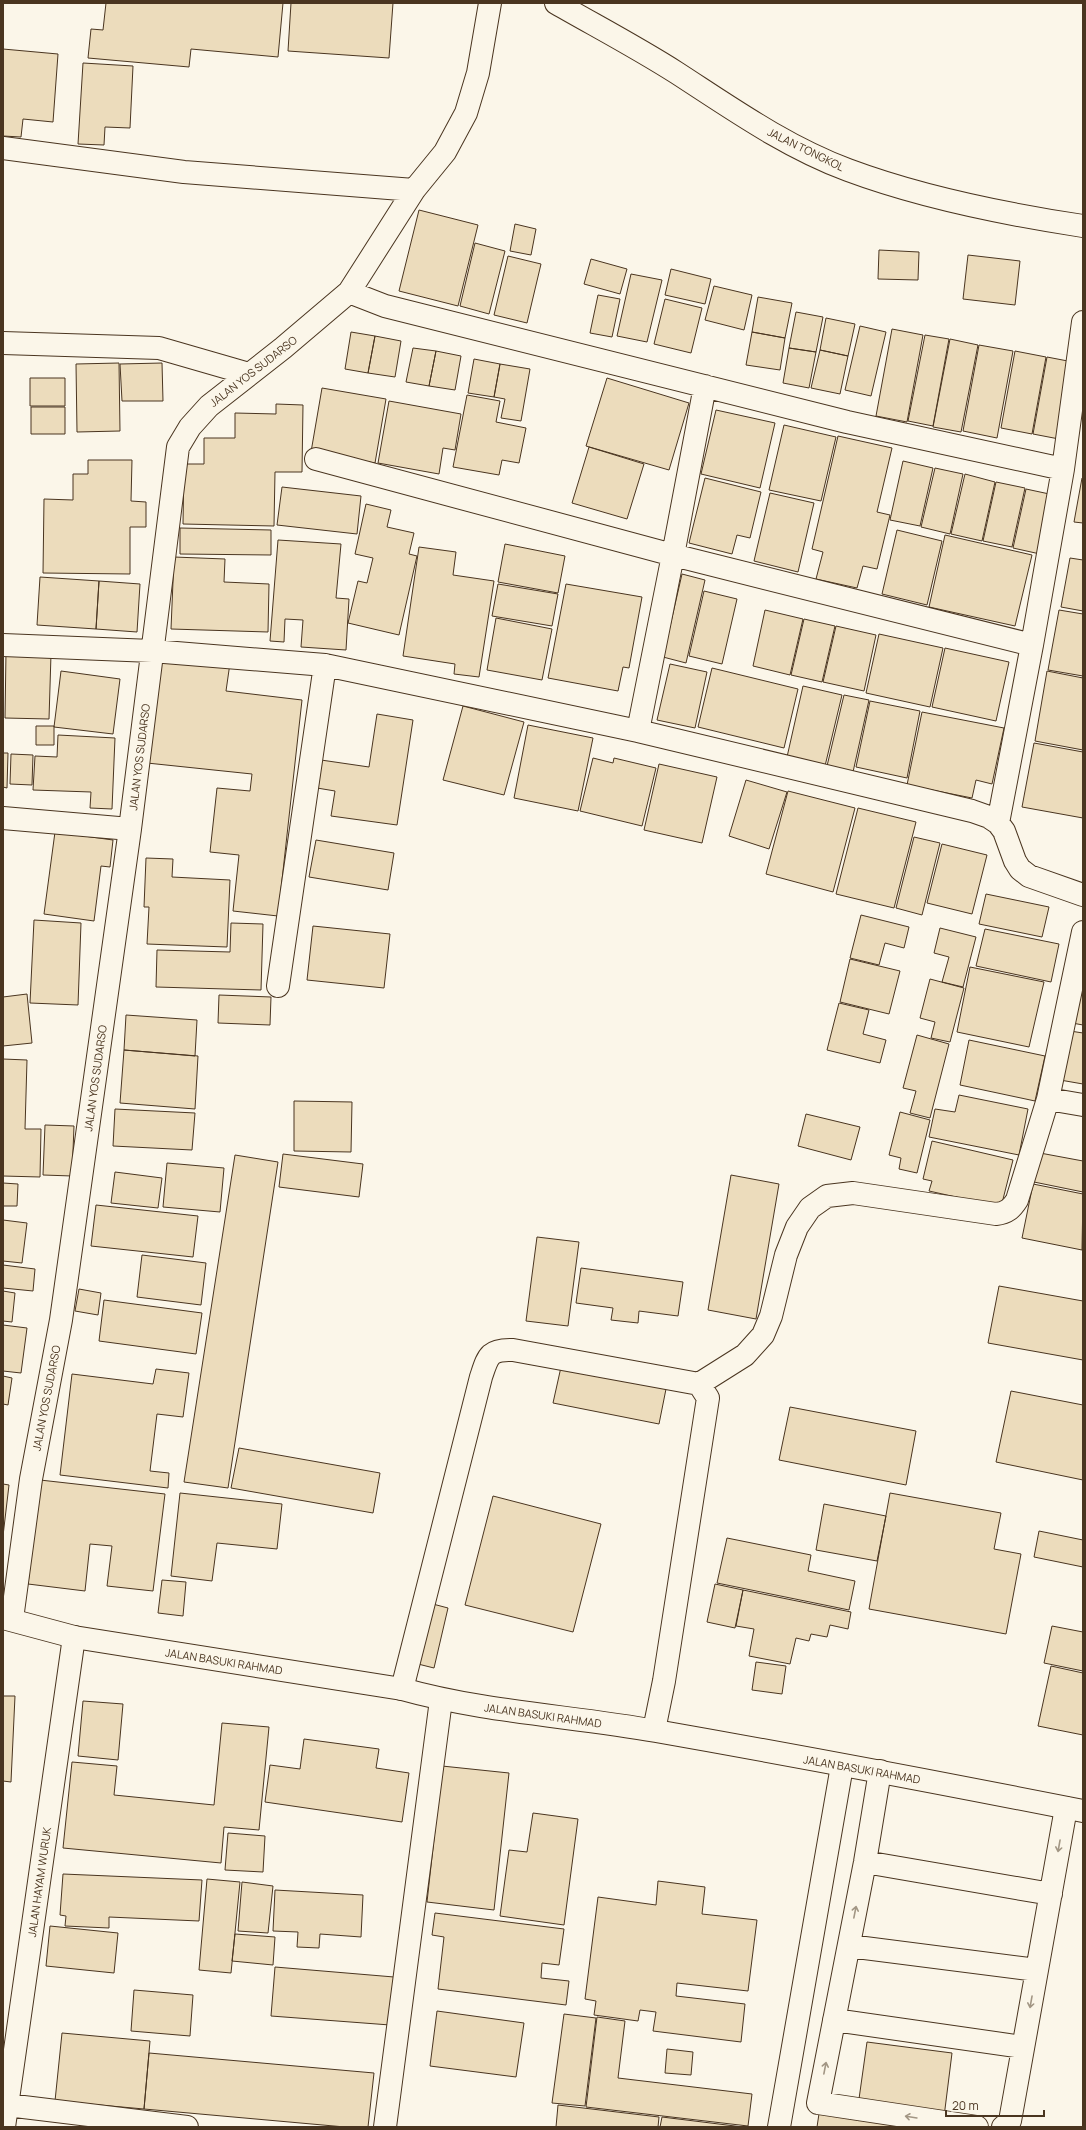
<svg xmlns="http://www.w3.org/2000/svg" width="1086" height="2130" font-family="Manrope,sans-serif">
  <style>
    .building { fill: #ecdcbc; stroke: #4a3520 }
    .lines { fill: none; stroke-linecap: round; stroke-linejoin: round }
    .minor-casing { stroke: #4a3520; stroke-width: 24 }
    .major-casing { stroke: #4a3520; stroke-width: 24 }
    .highway-casing { stroke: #4a3520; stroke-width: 24 }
    .minor { stroke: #fbf6e9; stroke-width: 22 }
    .major { stroke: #fbf6e9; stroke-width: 22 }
    .highway { stroke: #fbf6e9; stroke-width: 22 }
    .oneway { stroke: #a29684 }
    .labels { text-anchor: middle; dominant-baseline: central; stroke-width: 3; stroke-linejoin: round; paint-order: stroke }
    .street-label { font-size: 11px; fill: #4a3520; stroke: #fbf6e9 }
  </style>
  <rect width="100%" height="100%" fill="#fbf6e9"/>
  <path class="building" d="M106,3H283L278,57L191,49L189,67L88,58L91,29L103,30Z
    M291,3H393L389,58L288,51Z
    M3,49L58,54L53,122L23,119L21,137L3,136Z
    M83,63L133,66L130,128L105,127L104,145L78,144Z
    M419,210L478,225L458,306L399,291Z
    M515,224L536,229L531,255L510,251Z
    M475,243L505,251L489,314L460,306Z
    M879,250L919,252L918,280L878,279Z
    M968,255L1020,261L1015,305L963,299Z
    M508,256L541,264L527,323L494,315Z
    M591,259L627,269L620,294L584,284Z
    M671,269L711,279L705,304L665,295Z
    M631,274L662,280L647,342L617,336Z
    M714,286L752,295L744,330L705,320Z
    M598,295L620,299L612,337L590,333Z
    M758,297L792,303L785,338L752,332Z
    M665,299L702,308L691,353L654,344Z
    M796,312L823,317L816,352L789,348Z
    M826,318L855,324L848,356L820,350Z
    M860,326L886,332L871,396L845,390Z
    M892,329L923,335L907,422L876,416Z
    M351,332L375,336L368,373L345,369Z
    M752,332L785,338L780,370L746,365Z
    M925,335L949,339L933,426L908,421Z
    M375,336L401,341L395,377L368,373Z
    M950,339L978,345L961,432L933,427Z
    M979,345L1013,351L997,438L963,431Z
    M413,348L436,351L429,386L406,382Z
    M789,348L816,352L809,388L783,383Z
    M820,350L848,356L840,394L811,388Z
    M436,351L461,356L455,390L429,386Z
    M1015,351L1046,357L1032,434L1001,428Z
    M1047,357L1073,362L1059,439L1033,434Z
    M474,359L500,364L494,397L468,393Z
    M119,363L120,431L77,432L76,364Z
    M162,363L163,401H122L120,364Z
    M500,364L530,369L521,421L501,418L505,399L494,397Z
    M30,378H65V406H30Z
    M607,378L689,403L669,470L586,446Z
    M322,388L386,399L375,463L311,452Z
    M467,395L500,401L496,422L526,428L519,463L502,460L499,475L453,467Z
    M389,401L461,414L455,450L443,448L439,474L378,463Z
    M276,404L303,405L302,472H275L274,526L183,524L184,464H204V438H235V413L276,414Z
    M31,407H65V434H31Z
    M716,410L775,423L760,488L701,474Z
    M784,425L836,437L821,501L769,490Z
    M838,436L892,448L877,512L890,515L877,569L863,566L857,588L816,579L823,552L812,549Z
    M589,447L644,464L627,519L572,503Z
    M88,460H132L131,501L146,502V527H130V574L43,573L44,499L73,500V474H88Z
    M903,461L933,468L920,526L890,520Z
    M935,468L963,474L950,534L921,527Z
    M965,474L995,482L982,541L951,534Z
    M705,478L761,492L750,538L737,535L732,554L689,543Z
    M1082,478H1083V523L1074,522Z
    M996,482L1025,488L1012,547L983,541Z
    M282,487L361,496L357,534L277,525Z
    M1026,489L1054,495L1040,554L1013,548Z
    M770,493L814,503L798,572L754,561Z
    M366,504L391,510L387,527L414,533L409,554L417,556L399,635L348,623L358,581L367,583L373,558L355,554Z
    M180,528L271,530V555L180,554Z
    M897,530L942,541L927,605L882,594Z
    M945,535L1032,555L1015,626L929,607Z
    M278,540L341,544L336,598L349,599L346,650L301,647L303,620L285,619L284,642L270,641Z
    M505,544L565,556L558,593L498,582Z
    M419,547L456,552L453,575L494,581L479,677L454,674L455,664L403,656Z
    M174,557L225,559L224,582L269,584L268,632L171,629Z
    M1070,558L1083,560V611L1061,607Z
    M682,574L705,580L686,663L663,657Z
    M40,577L99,581L96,629L37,625Z
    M99,581L140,584L137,632L96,629Z
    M498,584L558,594L552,626L492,616Z
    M566,584L642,597L629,668L623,667L618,691L548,678Z
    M704,591L737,599L722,664L689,656Z
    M765,610L803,619L790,675L753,666Z
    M1059,610L1083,614V676L1048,670Z
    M496,618L552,629L542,680L487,670Z
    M804,619L835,626L822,682L791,675Z
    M836,626L876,635L864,691L823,682Z
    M879,634L943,648L930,707L866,693Z
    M945,648L1009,662L996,721L932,707Z
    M6,652L51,654L49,719L5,718Z
    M159,655L230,663L226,691L302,700L278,916L233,911L239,855L210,852L217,788L250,791L252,774L147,763Z
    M670,664L707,672L695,728L657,720Z
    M712,668L798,689L784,748L698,727Z
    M61,671L120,679L113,734L54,727Z
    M1047,671L1083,678V750L1035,741Z
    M803,686L842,695L825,766L787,757Z
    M844,695L869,700L853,772L827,766Z
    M870,701L920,711L907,778L856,767Z
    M463,706L524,722L504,795L443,780Z
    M922,712L1004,728L992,784L976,780L972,798L907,785Z
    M377,714L413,720L397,825L331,816L335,791L317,788L321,760L369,767Z
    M528,725L593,738L578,811L514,798Z
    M36,726H54V745H36Z
    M58,735L115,738L112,809L90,808L91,792L33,790L35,756L57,757Z
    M1034,743L1083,752V818L1022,807Z
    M3,753H8L7,788L3,787Z
    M11,754L33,755L32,785L10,784Z
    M593,758L613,763L614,758L656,768L642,826L580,811Z
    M659,764L717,777L702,843L644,830Z
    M746,780L787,792L769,849L729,836Z
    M788,791L855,808L833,892L766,874Z
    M858,808L916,822L894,908L836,894Z
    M55,832L113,840L110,867L101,866L94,921L44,914Z
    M914,837L940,843L922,915L896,908Z
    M316,840L394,853L388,890L309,877Z
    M942,844L987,855L972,914L927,903Z
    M146,858L173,859L172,877L230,880L227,947L147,944L149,907H144Z
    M986,894L1049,907L1042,937L979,924Z
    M861,915L909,927L904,948L885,943L879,965L850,958Z
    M34,920L81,923L78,1005L30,1003Z
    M231,923L263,924L261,990L156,987L157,950L230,952Z
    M313,926L390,934L384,988L307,980Z
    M940,928L976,937L963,987L942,982L949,957L934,953Z
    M985,929L1059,944L1051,982L976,966Z
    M850,959L900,971L889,1014L840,1002Z
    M970,967L1044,982L1029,1047L957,1032Z
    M930,979L964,988L950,1042L931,1038L935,1022L920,1018Z
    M1083,980V1025L1072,1023Z
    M27,994L32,1043L3,1046V997Z
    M219,995L271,997L270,1025L218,1023Z
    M839,1003L869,1010L863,1034L886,1040L880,1063L827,1050Z
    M126,1015L197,1020L195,1056L124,1050Z
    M1070,1031L1083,1033V1084L1060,1080Z
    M917,1035L949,1044L930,1118L910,1113L916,1091L903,1088Z
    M969,1040L1045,1056L1035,1101L960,1085Z
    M124,1050L198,1056L195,1109L120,1103Z
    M3,1059L27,1060L25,1129H41L40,1177L3,1176Z
    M959,1095L1028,1109L1019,1155L929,1137L935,1109L955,1112Z
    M294,1101L352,1102L351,1152L294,1151Z
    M115,1109L195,1113L192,1150L113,1146Z
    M900,1112L930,1120L917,1173L899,1169L901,1158L889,1155Z
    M806,1114L860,1127L851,1160L798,1146Z
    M45,1125L74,1126L72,1176L43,1175Z
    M932,1141L1013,1160L1001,1207L929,1191L932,1181L923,1179Z
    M1040,1153L1083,1161V1192L1034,1182Z
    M283,1154L363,1164L359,1197L279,1187Z
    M235,1155L278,1162L228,1488L184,1482Z
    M167,1163L224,1168L220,1212L163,1207Z
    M115,1172L162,1178L158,1208L111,1203Z
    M731,1175L779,1184L756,1319L708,1310Z
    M3,1183L18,1184L17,1206H3Z
    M1033,1184L1083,1194L1082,1250L1022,1238Z
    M96,1205L198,1216L193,1257L91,1246Z
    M3,1220L27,1223L22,1263L3,1261Z
    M537,1237L579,1242L568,1326L526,1321Z
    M142,1255L206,1263L201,1305L137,1297Z
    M3,1265L35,1269L33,1291L3,1288Z
    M581,1268L683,1282L678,1316L639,1311L638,1323L611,1320L613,1308L576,1303Z
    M999,1286L1083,1301V1360L988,1343Z
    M79,1289L101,1293L98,1315L75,1311Z
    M3,1291L15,1293L12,1322L3,1321Z
    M104,1300L202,1313L196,1354L99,1341Z
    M3,1325L27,1328L21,1373L3,1371Z
    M561,1367L666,1389L659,1424L553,1403Z
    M156,1369L189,1373L183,1417L157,1414L150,1471L169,1473L168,1488L60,1475L72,1374L153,1384Z
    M3,1376L12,1378L8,1405L3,1404Z
    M1011,1391L1083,1405V1480L996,1462Z
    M790,1407L916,1431L906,1485L779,1460Z
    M239,1448L380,1473L373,1513L231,1488Z
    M40,1480L165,1494L153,1591L107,1586L112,1546L90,1544L85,1591L28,1584Z
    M3,1484L9,1485L3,1536Z
    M180,1493L282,1504L277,1549L217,1543L212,1581L171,1576Z
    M890,1493L1001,1513L994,1549L1021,1554L1006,1634L869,1609Z
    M493,1496L601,1524L573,1632L465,1605Z
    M824,1504L886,1516L877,1561L816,1550Z
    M1039,1531L1083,1540V1567L1034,1557Z
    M727,1538L811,1555L808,1571L855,1581L849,1610L717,1583Z
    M162,1580L186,1582L183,1616L158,1613Z
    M715,1584L743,1590L735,1628L707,1622Z
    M743,1590L851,1612L848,1629L830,1625L827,1637L811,1634L809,1641L796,1638L790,1664L749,1656L754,1629L736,1626Z
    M429,1603L448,1608L434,1668L414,1663Z
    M1052,1626L1083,1632V1671L1044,1663Z
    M756,1662L786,1666L782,1694L752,1690Z
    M1051,1666L1083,1673V1735L1038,1726Z
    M3,1696H15L11,1782L3,1781Z
    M83,1701L123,1704L118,1760L78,1756Z
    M222,1723L269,1727L259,1830L224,1827L221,1863L63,1848L72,1762L117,1766L114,1795L214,1805Z
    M304,1739L379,1749L376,1768L409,1773L402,1822L265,1802L270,1765L300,1769Z
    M442,1766L509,1773L494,1910L427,1902Z
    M533,1813L578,1819L564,1925L500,1916L509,1850L527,1852Z
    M228,1833L265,1836L263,1872L225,1870Z
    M63,1874L202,1880L199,1921L109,1917V1928L65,1926L66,1916L60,1915Z
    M207,1879L240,1882L231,1973L199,1970Z
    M658,1881L705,1887L702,1914L757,1920L748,1991L677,1983L676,1996L745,2004L741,2042L653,2031L656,2012L640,2010L638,2021L594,2015L596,2001L585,1999L598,1897L656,1905Z
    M242,1882L273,1886L268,1933L238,1931Z
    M275,1890L363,1895L361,1937L320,1934L319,1948L297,1947L298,1932L273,1931Z
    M435,1913L564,1929L559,1965L542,1963L541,1978L569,1981L566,2005L438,1989L444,1937L432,1935Z
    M50,1926L118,1933L114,1973L46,1966Z
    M235,1934L275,1937L273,1965L232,1961Z
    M275,1967L394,1977L390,2025L271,2016Z
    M134,1990L193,1995L190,2036L131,2031Z
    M437,2011L524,2023L516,2077L430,2066Z
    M564,2014L596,2018L585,2106L552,2103Z
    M597,2017L625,2021L618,2078L752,2094L748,2126L586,2107Z
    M62,2033L150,2041L144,2109L55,2101Z
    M867,2042L952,2053L944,2117L858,2106Z
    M667,2049L693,2052L691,2075L665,2073Z
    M149,2053L374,2073L368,2127H345L144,2109Z
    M558,2105L659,2117L658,2127H556Z
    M820,2107L962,2127H817Z
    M662,2117L743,2127H660Z"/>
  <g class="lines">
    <defs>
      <path id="minor" d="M3,148L184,172L414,190
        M349,292L385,306L847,422L1063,469
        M3,343L159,348L249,374
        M316,459L673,555L1032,645L1063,469L1083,322
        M3,645L152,651L325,665L638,731L972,811L989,817L998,823L1004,831L1015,861L1020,869L1029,876L1083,895
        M638,731L673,555L705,386
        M3,818L130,829
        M998,823L1032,645
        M278,986L325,665
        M1048,1099L1083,1105
        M12,1619L31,1479L61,1320L130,829L178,447L190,427L209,406L283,348L349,292L414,190L445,152L466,113L478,73L490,3
        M402,1689L481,1377C488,1356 489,1349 513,1350L699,1384L745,1355L763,1335L771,1316L786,1255L797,1227L810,1208L827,1196L853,1193L996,1214C1007,1213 1012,1208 1017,1200L1048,1099L1083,932
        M654,1730L664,1681L708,1398L699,1384
        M880,1771L865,1862L818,2103L977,2127
        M865,1862L1051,1894
        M849,1946L1037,1970
        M834,2020L1023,2047
        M7,2105L187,2127
        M4,2127L74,1637
        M385,2127L441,1700
        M779,2127L842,1766
        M1003,2127L1010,2121L1066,1808"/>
      <path id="major" d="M3,1618L74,1637L402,1689C484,1712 571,1716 656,1731C798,1756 941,1783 1083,1811"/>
      <path id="highway" d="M556,3C596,26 638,48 677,73C731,108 786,147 848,170C923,198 1004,214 1083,226"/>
    </defs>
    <use href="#minor" class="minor-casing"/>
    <use href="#major" class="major-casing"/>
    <use href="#highway" class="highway-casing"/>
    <use href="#minor" class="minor"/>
    <use href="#major" class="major"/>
    <use href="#highway" class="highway"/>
  </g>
  <defs><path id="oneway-shaft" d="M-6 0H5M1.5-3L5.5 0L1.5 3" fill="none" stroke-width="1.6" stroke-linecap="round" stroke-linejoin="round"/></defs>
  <g class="oneway">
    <use href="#oneway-shaft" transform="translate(1059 1846) rotate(100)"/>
    <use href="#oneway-shaft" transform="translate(855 1912) rotate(-79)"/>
    <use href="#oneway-shaft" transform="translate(1031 2002) rotate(100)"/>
    <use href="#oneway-shaft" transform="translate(825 2068) rotate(-79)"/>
    <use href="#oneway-shaft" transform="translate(911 2117) rotate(-171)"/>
  </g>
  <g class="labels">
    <g class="street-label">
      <text transform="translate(806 149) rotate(26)">JALAN TONGKOL</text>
      <text transform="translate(253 371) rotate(-38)">JALAN YOS SUDARSO</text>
      <text transform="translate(139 757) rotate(-83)">JALAN YOS SUDARSO</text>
      <text transform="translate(95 1078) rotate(-82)">JALAN YOS SUDARSO</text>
      <text transform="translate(46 1398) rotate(-79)">JALAN YOS SUDARSO</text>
      <text transform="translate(224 1661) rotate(9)">JALAN BASUKI RAHMAD</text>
      <text transform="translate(543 1715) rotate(8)">JALAN BASUKI RAHMAD</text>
      <text transform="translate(862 1769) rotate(10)">JALAN BASUKI RAHMAD</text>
      <text transform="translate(39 1882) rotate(-82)">JALAN HAYAM WURUK</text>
    </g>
  </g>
  <rect width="1086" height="2130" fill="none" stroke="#4a3520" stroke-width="8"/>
  <path d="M946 2110v6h98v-6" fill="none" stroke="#4a3520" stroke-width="2"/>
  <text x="952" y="2110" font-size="12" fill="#4a3520" stroke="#fbf6e9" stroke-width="3" paint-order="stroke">20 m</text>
</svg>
